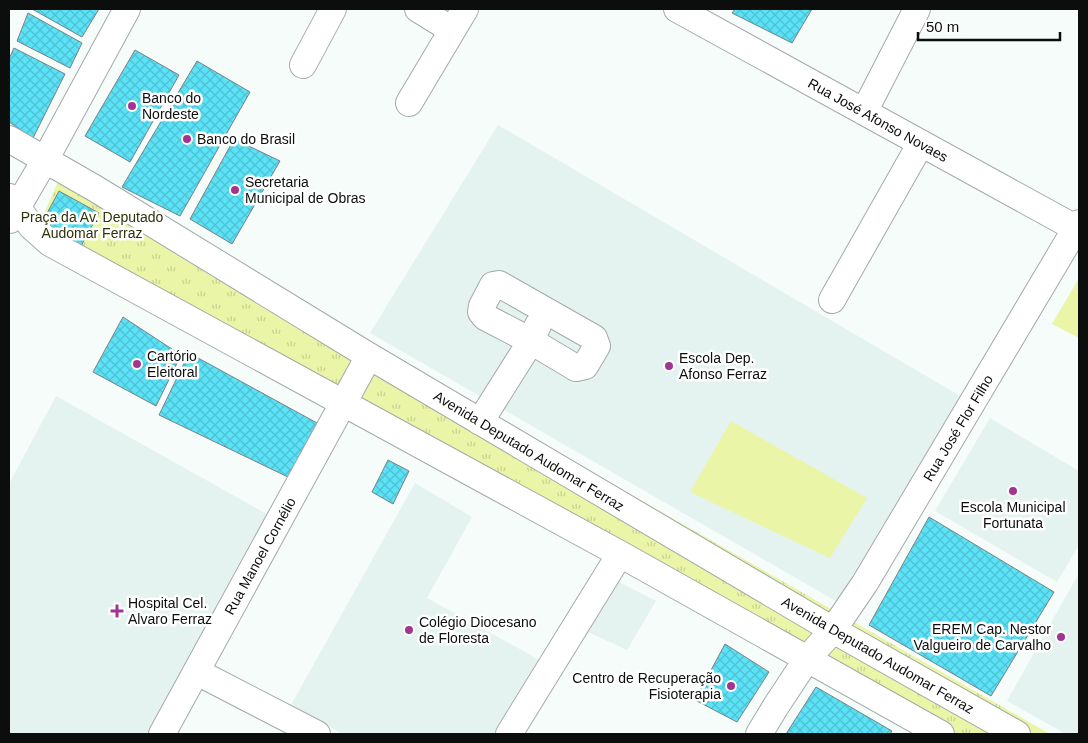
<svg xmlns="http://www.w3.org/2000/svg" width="1088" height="743" font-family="Arial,sans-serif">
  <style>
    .built { fill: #e4f3ef }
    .green { fill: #eaf5a7 }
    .park { fill: url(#park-tufts) }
    .building { fill: url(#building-cross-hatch); stroke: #7b8182 }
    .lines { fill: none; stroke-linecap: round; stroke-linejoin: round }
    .minor-casing { stroke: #a4aaa8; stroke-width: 28 }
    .minor { stroke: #fff; stroke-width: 26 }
    .poi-dot { fill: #a23492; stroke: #fff; stroke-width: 2 }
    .labels { text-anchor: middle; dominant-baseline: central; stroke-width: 5; stroke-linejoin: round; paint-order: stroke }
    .poi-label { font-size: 14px; fill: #0c0e0d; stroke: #fff; text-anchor: start }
    .street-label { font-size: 14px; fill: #0c0e0d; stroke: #fff }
    .park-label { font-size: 14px; fill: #2e3209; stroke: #fff }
  </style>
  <defs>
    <pattern id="park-tufts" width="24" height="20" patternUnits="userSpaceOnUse" patternTransform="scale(1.25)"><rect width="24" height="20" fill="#eaf5a7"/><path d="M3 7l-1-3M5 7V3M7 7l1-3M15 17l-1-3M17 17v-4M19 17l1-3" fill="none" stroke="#c8d18f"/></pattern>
    <pattern id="building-cross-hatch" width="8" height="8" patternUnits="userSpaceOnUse" patternTransform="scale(1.25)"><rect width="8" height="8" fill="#5be2f7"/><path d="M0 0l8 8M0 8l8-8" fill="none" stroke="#4ec1d3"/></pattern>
  </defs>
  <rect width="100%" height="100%" fill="#f6fcfa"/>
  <path class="built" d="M498,125L967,400L843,605L370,333Z
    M56,396L281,522L151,734H9V484Z
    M990,418L1079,471V545L1057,582L935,511Z
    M415,483L472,517L427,598L545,663L505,734H343L291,705Z
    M1079,573V734H1066L1007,701Z
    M617,581L656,601L627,650L588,632Z"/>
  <path class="green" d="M1079,278V338L1052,324Z
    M731,421L867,498L830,558L690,492Z"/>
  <path class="park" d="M63,170L1050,734H928L36,232Z"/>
  <path class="building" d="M32,9H99L82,37Z
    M735,9H812L792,43L732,13Z
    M28,13L82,43L70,68L17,41Z
    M14,48L65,74L33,138L9,122V59Z
    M135,50L179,75L130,162L85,136Z
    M197,61L250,92L180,216L122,187Z
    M234,139L280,161L232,244L190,219Z
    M59,191L99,213L80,248L40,226Z
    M123,317L181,355L156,406L93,372Z
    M189,353L317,423L288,477L159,415Z
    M388,460L409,471L393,504L372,492Z
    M929,517L1054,592L991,696L869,625Z
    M725,644L769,672L737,722L695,700Z
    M816,687L892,731L890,734H786Z"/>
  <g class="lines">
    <defs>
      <path id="minor" d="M418,9L452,30
        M677,9L1079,230
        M303,65L333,9
        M409,103L465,9
        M864,112L917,9
        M9,139L96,189L369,356L833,630L1017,734
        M9,197L32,227L50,243L620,554L941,734
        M10,220L45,160L127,9
        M499,284L594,338L597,346L585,366L576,368L531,341L485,317L481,312L482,306L493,285Z
        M832,300L921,143
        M480,422L531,341L538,325
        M197,672L317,734
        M162,734L369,356
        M509,734L620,554
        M759,734L776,706L807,659L833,630L865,583L1079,223"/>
    </defs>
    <use href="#minor" class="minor-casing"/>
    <use href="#minor" class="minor"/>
  </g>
  <g class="poi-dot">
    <circle cx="132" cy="106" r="5"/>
    <circle cx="187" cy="139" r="5"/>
    <circle cx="235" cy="190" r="5"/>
    <circle cx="137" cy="364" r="5"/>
    <circle cx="669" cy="366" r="5"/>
    <circle cx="1013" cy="491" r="5"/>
    <path d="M114.5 603.5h5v5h5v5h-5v5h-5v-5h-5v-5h5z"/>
    <circle cx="409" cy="630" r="5"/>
    <circle cx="1061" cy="637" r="5"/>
    <circle cx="731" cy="686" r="5"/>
  </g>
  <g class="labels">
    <g class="poi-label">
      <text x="142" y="98">Banco do<tspan x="142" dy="16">Nordeste</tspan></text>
      <text x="197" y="139">Banco do Brasil</text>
      <text x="245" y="182">Secretaria<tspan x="245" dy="16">Municipal de Obras</tspan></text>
      <text x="147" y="356">Cartório<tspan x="147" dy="16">Eleitoral</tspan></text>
      <text x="679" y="358">Escola Dep.<tspan x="679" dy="16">Afonso Ferraz</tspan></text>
      <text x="1013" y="507" text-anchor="middle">Escola Municipal<tspan x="1013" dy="16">Fortunata</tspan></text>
      <text x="128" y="603">Hospital Cel.<tspan x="128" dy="16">Alvaro Ferraz</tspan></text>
      <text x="419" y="622">Colégio Diocesano<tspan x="419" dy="16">de Floresta</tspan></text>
      <text x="1051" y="629" text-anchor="end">EREM Cap. Nestor<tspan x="1051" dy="16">Valgueiro de Carvalho</tspan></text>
      <text x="721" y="678" text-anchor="end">Centro de Recuperação<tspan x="721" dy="16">Fisioterapia</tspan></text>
    </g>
    <g class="street-label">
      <text transform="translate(878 120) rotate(29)">Rua José Afonso Novaes</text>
      <text transform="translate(958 428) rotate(-59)">Rua José Flor Filho</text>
      <text transform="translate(529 451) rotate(31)">Avenida Deputado Audomar Ferraz</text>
      <text transform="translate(260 556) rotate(-61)">Rua Manoel Cornélio</text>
      <text transform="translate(878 655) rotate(30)">Avenida Deputado Audomar Ferraz</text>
    </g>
    <g class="park-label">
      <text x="92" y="217">Praça da Av. Deputado<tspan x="92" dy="16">Audomar Ferraz</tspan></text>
    </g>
  </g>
  <rect width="1088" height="743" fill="none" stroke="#0c0e0d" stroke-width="20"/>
  <path d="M918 32v8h142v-8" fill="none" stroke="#0c0e0d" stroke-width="2.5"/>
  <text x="926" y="32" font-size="15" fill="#0c0e0d" stroke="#ffffff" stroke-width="4" paint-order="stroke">50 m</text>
</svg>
